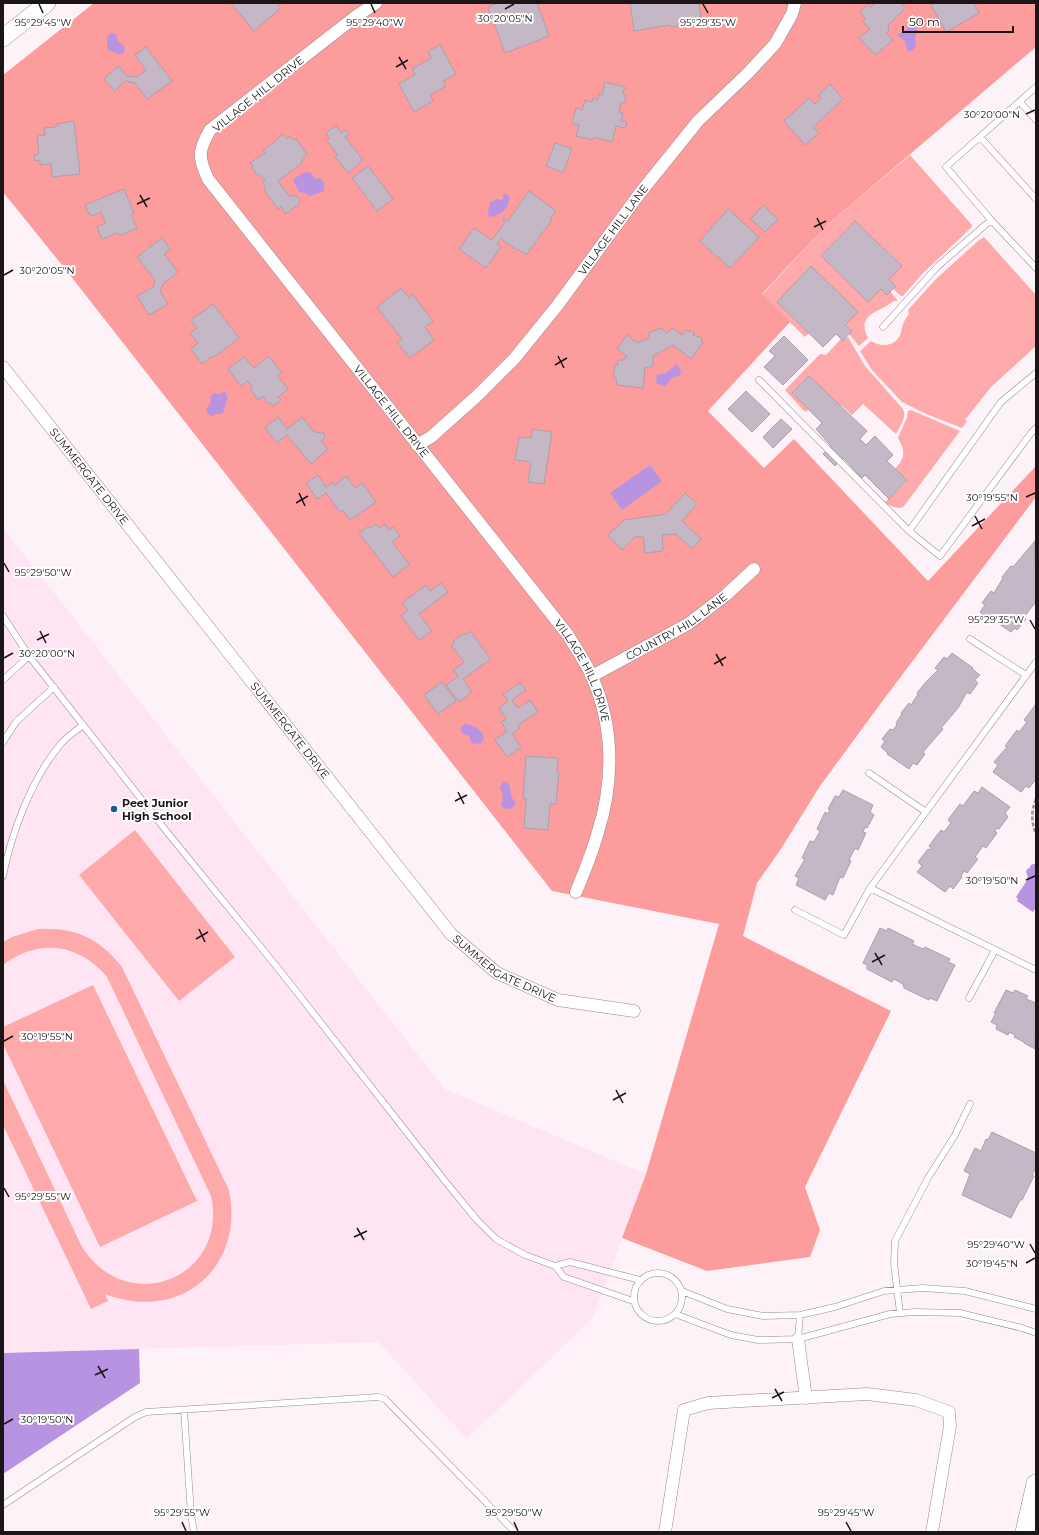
<svg xmlns="http://www.w3.org/2000/svg" width="1039" height="1535" font-family="Montserrat,sans-serif">
  <style>
    .built { fill: #ffe5f4 }
    .green { fill: #feaaaa }
    .forest { fill: #fd9c9d }
    .water { fill: #b793e1 }
    .building { fill: #c4b8c6; stroke: #ab9fac }
    .lines { fill: none; stroke-linecap: round; stroke-linejoin: round }
    .service-casing { stroke: #988791; stroke-width: 7 }
    .minor-casing { stroke: #988791; stroke-width: 13 }
    .secondary-casing { stroke: #988791; stroke-width: 18 }
    .primary-casing { stroke: #988791; stroke-width: 20 }
    .path { stroke: #9b9197; stroke-width: 2.5; stroke-dasharray: 4 2; stroke-linecap: butt }
    .service { stroke: #fff; stroke-width: 6 }
    .minor { stroke: #fff; stroke-width: 12 }
    .secondary { stroke: #fff; stroke-width: 17 }
    .primary { stroke: #fff; stroke-width: 19 }
    .ticks { fill: none; stroke: #1b1518; stroke-width: 1.5 }
    .poi-dot { fill: #19598e; stroke: #fff; stroke-width: 1.5 }
    .labels { text-anchor: middle; dominant-baseline: central; stroke-width: 4; stroke-linejoin: round; paint-order: stroke }
    .street-label { font-size: 11px; fill: #1b1518; stroke: #fff }
    .poi-label { font-size: 11px; font-weight: bold; fill: #1b1518; stroke: #fff; text-anchor: start }
    .ticks-label { font-size: 10px; text-anchor: middle; fill: #1b1518; stroke: #fff; stroke-width: 4; stroke-linejoin: round; paint-order: stroke }
  </style>
  <rect width="100%" height="100%" fill="#fef2f9"/>
  <path class="built" d="M3,528L445,1089L646,1174L593,1318L467,1439L378,1342L3,1353Z"/>
  <path class="green" d="M910,155L972,225V227L922,274L903,296H901L893,289L896,285L889,279L902,266L855,221L821,256L868,302L881,289L890,291L898,301H894C881,312 855,313 868,338L859,346L849,334L852,331L845,325L858,312L811,266L777,302L809,333L805,337L762,295L827,225Z
    M984,237L1036,295V346L991,387L965,420L967,421L962,428L926,414L902,402L872,370L860,351L871,341C880,347 893,347 899,337C902,333 901,327 904,322C905,319 907,317 909,314L908,310L936,279L978,241Z
    M848,337L865,366L903,409C907,418 900,426 896,434L863,404L852,415L841,405L840,406L809,376L792,393L808,409L807,412L803,410L785,390L820,354L826,355L841,339L843,341Z
    M911,410L960,431L904,506C899,511 890,505 884,503L907,481L895,469C906,457 905,451 898,438L907,417L908,411Z
    M135,830L235,957L179,1001L79,875Z
    M38,929C75,927 99,938 122,967L229,1190C245,1268 180,1323 105,1294L108,1301L91,1309L3,1125V1080L81,1245C125,1319 229,1279 211,1196L107,977C79,943 38,938 3,965V942L12,937Z
    M93,985L197,1201L100,1247L3,1044V1027Z"/>
  <path class="forest" d="M94,3H1036V47L827,225L762,294L790,322L708,411L764,468L794,439L928,581L1036,466V497L881,703L820,786L781,849L757,883L743,936L891,1011L805,1187L820,1230L810,1257L707,1271L622,1238L646,1174L719,924L552,891L66,270L3,192V75Z"/>
  <path class="water" d="M912,26L918,30L915,38L916,46L912,51H908L906,48L905,41L897,36L899,33H904L908,28Z
    M111,33L116,34L118,42L124,46L125,51L122,54H117L107,49V37Z
    M308,172L312,174L315,179L320,178C324,182 326,187 323,192L309,196L305,193L299,192L294,182V179L303,173Z
    M505,194L509,195C511,207 501,216 489,217L488,213L490,202L497,199L500,200L503,199V195Z
    M676,364L679,367L681,372L680,375L672,378L665,386L657,384L656,381L657,375L666,373Z
    M224,392L226,393L228,398L225,404L224,412L221,414H216L212,416L208,414L206,410L211,402L210,396L215,393L219,394Z
    M650,465L662,481L622,510L610,493Z
    M465,724C474,725 481,729 484,737L482,743L475,744L472,743L469,736C463,735 460,733 461,727Z
    M504,781L509,784L512,798L516,802C514,809 505,812 501,805L503,797L500,787Z
    M1036,863V908L1033,912L1017,901L1018,899L1016,897L1028,879L1026,871L1028,868L1029,869L1031,865Z
    M139,1349L140,1383L3,1474V1353Z"/>
  <path class="building" d="M231,3H276L281,8L254,31Z
    M499,3H537L549,36L505,53L488,7Z
    M630,3H699L701,16L699,17V22L671,27L670,25L634,31Z
    M875,3H902L905,8L888,25L889,31L886,33L893,40L875,55L859,38L870,29L863,22L866,19L860,12L868,4L871,7Z
    M935,3H974L979,13L946,32L931,5Z
    M440,45L456,74L443,81L446,86L430,95L433,101L414,112L399,84L415,75L412,69L431,58L428,51Z
    M146,47L172,81L147,99L135,83L125,81L115,91L104,79L118,66L127,76L137,77L146,70L135,55Z
    M605,82L625,87L623,94L626,95L624,103L621,102L619,112L623,113L621,121L627,122L625,128L616,126L612,142L594,137L593,140L576,136L579,125L572,123L576,108L582,110L585,100L592,102L593,98L598,100L599,94L602,95Z
    M830,84L843,99L813,127L819,133L805,145L784,121L809,98L815,104L821,98L818,95Z
    M74,121L80,174L52,177L51,164L40,165V160L35,161L34,155L39,154L37,136L45,135L44,128L56,127V124Z
    M336,125L341,133L345,130L349,134L345,137L363,160L348,173L335,157L338,155L327,141L330,138L326,133Z
    M283,134L287,139L290,136L293,140L296,139L307,154L302,158V163L278,181L290,197L292,195L296,196L300,200L299,204L286,214L281,207L278,209L264,190L266,188L262,183L265,181L259,174L257,175L251,167L253,166L250,163L265,153L263,151Z
    M555,143L572,149L563,173L546,166Z
    M368,166L393,199L377,211L352,178Z
    M124,189L134,213L131,214L137,228L121,235L117,233L102,239L97,227L106,223L101,212L92,216L90,214L89,215L85,205Z
    M529,191L556,211L550,219L552,220L526,255L518,249L517,250L501,239L497,244L501,247L486,268L459,249L474,228L492,240L505,222L503,220L504,218L508,221Z
    M763,205L778,219L765,232L751,219Z
    M728,209L759,237L730,268L700,241Z
    M855,221L902,266L889,279L896,286L887,295L881,289L868,302L821,256Z
    M162,238L170,249L164,254L178,272L163,284L160,291L168,304L149,315L137,296L153,287L155,280L137,257Z
    M811,266L858,312L845,325L852,331L849,334L843,341L836,334L823,347L777,302Z
    M401,288L409,298L413,295L433,321L425,327L434,340L410,358L397,342L402,339L377,307Z
    M213,304L239,338L214,357L213,356L202,364L191,349L198,343L190,333L197,328L191,320Z
    M661,328L667,333L672,328L682,335L686,330L689,332L690,330L695,333L693,335L697,337L698,336L702,339L701,341L703,342L691,359L673,345L653,356V366L645,368L643,388L617,385L616,378L613,377L615,365H618V360H624L627,356L617,349L627,335L637,343L650,338L648,333Z
    M784,336L808,360L783,385L764,367L775,356L769,351Z
    M269,356L282,373L277,376L288,389L278,397L281,400L273,406L271,403L269,404L263,396L258,400L250,388L252,386L247,381L241,386L228,369L244,357L254,368Z
    M809,376L867,431L860,439L866,445L875,436L893,455L887,461L907,480L889,499L865,475L862,478L843,458L835,466L823,454L831,446L816,429L822,423L792,393Z
    M746,391L770,414L752,432L728,409Z
    M278,417L287,429L302,417L314,432L324,433L325,438L321,441L328,449L311,464L287,435L277,443L265,428Z
    M781,419L792,429L773,448L763,437Z
    M533,429L552,432L544,484L528,482L531,462L515,460L519,437L531,438Z
    M318,475L326,487L333,482L335,485L346,476L355,488L362,483L376,502L350,520L343,510L340,512L326,493L317,499L306,483Z
    M685,493L697,504L682,521L701,539L692,549L676,534L662,535L663,551L645,553L643,536L635,537L622,550L608,535L624,520L666,514Z
    M376,524L379,528L385,524L389,530L393,527L400,536L392,542L409,564L393,577L359,533L369,526L370,528Z
    M1035,541L1036,604L1035,603L1024,617L1026,619L1017,630L1015,628L1011,632L996,622L995,624L980,612L985,605L982,603L991,591L994,593L1003,578L1002,577L1011,566L1013,567Z
    M441,583L448,592L419,614L432,631L419,640L401,616L408,610L402,603L426,585L430,591Z
    M470,631L491,659L463,679L472,692L459,702L446,685L458,676L453,670L464,662L451,645L455,643L453,641L464,633L466,635Z
    M952,653L973,668L972,669L980,675L975,680L978,683L970,694L967,692L958,708L941,728L943,729L923,752L925,754L917,765L913,763L909,769L887,754L888,753L881,747L885,741L882,739L890,729L893,730L897,725L896,723L902,714L901,713L909,703L911,705L918,694L917,693L925,683L938,670L935,668L944,657L947,659Z
    M442,682L456,701L438,714L424,695Z
    M520,683L526,690L512,700L518,708L530,700L538,712L518,725L520,728L512,734L521,747L507,757L495,740L507,731L501,722L506,719L499,708L508,701L503,694Z
    M1036,704V779L1029,788L1026,786L1021,792L993,772L998,765L994,762L1007,747L1005,746L1017,730L1019,732L1027,722L1024,720Z
    M526,756L558,758L557,772H559L556,804H550L548,830L524,828L526,799H523Z
    M982,787L1010,807L1005,813L1008,817L999,829L997,828L995,831L997,833L986,848L983,846L975,857L978,859L967,873L964,871L961,876L962,877L953,889L950,886L945,892L917,872L922,866L918,862L928,849L930,850L931,848L929,846L941,830L944,832L951,823L948,820L960,804L963,806L974,791L978,793Z
    M843,790L873,805L870,812L874,815L867,828L865,827L863,832L866,833L858,850L855,848L849,860L851,861L843,878L840,877L833,895L829,893L825,900L796,885L799,878L795,876L805,859L802,858L810,841L814,842L820,831L817,829L825,812L828,814L830,809H828L835,796L839,797Z
    M880,928L887,931L888,928L914,941L912,944L923,949L925,947L950,959L948,962L955,965L937,1001L930,998L929,1000L904,988L903,984L894,979L892,982L867,969V965L863,963Z
    M1006,990L1013,993L1015,990L1028,996L1026,999L1036,1003L1035,1049L1024,1043V1042L1014,1037L1015,1035L1009,1032L1008,1035L996,1029L997,1025L991,1022L996,1013H994Z
    M992,1132L1036,1153V1167L1032,1175L1034,1176L1022,1200H1020L1011,1218L962,1195L970,1174L964,1171L975,1148L981,1151L986,1139L988,1140Z"/>
  <g class="lines">
    <defs>
      <path id="service" d="M1020,102L1036,120
        M980,137L1036,199
        M991,220L1036,268
        M883,327L938,266L991,220L946,167L1036,87
        M1036,373L1001,402L909,531L940,556L1031,433L1036,428
        M759,380L909,531
        M3,616L29,656L167,832L277,967L445,1181L477,1220L496,1239L525,1255L555,1266L564,1277L633,1301
        M970,639L1026,675
        M3,680L29,656
        M3,742L16,722L54,687
        M869,773L926,812
        M3,876C11,834 32,778 60,745C66,737 76,731 83,725
        M870,888L1036,662
        M795,910L844,935L870,888L1036,970
        M969,998L995,950
        M555,1266L570,1262L640,1280
        M634 1297a24 24 0 1 1 48 0a24 24 0 1 1-48 0Z
        M682,1291L727,1309L763,1316L800,1315L835,1307L884,1291L923,1288L965,1291L1036,1309
        M900,1313L894,1263L895,1241L928,1178L955,1135L970,1104
        M675,1314L731,1335L758,1340L798,1339L890,1314L914,1312L960,1313L1022,1328L1036,1333
        M798,1339L800,1315
        M184,1410L191,1514L194,1532
        M3,1505L135,1417L146,1412L378,1397L385,1399L515,1532"/>
      <g id="minor">
        <path id="s1" d="M376,3L355,17L210,130C198,151 198,157 208,179L568,635C576,649 586,662 592,677C614,726 614,781 598,832C592,853 584,873 576,892"/>
        <path id="s2" d="M3,367L451,934L497,973L558,1000L634,1011"/>
        <path id="s3" d="M417,445L431,437L478,395L514,359L557,306L640,193L698,121L748,73L775,44L792,14L795,3"/>
        <path id="s4" d="M592,676L688,624L726,595L754,569"/>
        <path d="M798,1339L806,1398"/>
        <path d="M665,1532L684,1410L708,1403L867,1394L916,1400L949,1412L950,1426L932,1532"/>
      </g>
      <path id="secondary" d="M3,38L47,3"/>
      <path id="primary" d="M1025,1532L1036,1484"/>
    </defs>
    <use href="#service" class="service-casing"/>
    <use href="#minor" class="minor-casing"/>
    <use href="#secondary" class="secondary-casing"/>
    <use href="#primary" class="primary-casing"/>
    <path class="path" d="M1036,799C1031,812 1031,821 1036,834"/>
    <use href="#service" class="service"/>
    <use href="#minor" class="minor"/>
    <use href="#secondary" class="secondary"/>
    <use href="#primary" class="primary"/>
  </g>
  <path class="ticks" d="M39,4L43,13M371,4L375,13M703,4L708,13M505,9L514,4M399,57L406,69M396,67L408,60M1026,114L1035,110M140,195L147,207M137,204L150,198M817,218L823,230M814,227L826,221M4,275L13,270M558,356L564,368M555,365L567,358M299,493L305,506M1026,497L1035,493M296,503L308,496M975,516L982,529M972,526L985,519M4,563L9,572M1030,620L1035,629M40,631L46,643M37,640L49,634M716,654L723,666M4,658L13,653M714,664L726,657M458,792L464,804M455,801L467,795M1026,880L1035,876M199,929L205,942M196,939L208,932M875,953L882,965M872,962L885,955M4,1041L13,1036M616,1090L623,1103M613,1100L626,1093M4,1188L9,1197M357,1228L364,1240M354,1237L367,1231M1030,1244L1035,1253M1026,1263L1035,1258M98,1366L105,1378M95,1375L108,1369M775,1389L782,1401M772,1398L784,1392M4,1424L13,1419M182,1522L186,1531M514,1522L518,1531M846,1522L851,1531"/>
  <circle class="poi-dot" cx="114" cy="809" r="4"/>
  <g class="labels">
    <g class="street-label">
      <text transform="translate(258 94) rotate(-39)">VILLAGE HILL DRIVE</text>
      <text stroke="none"><textPath href="#s3" startOffset="293">VILLAGE HILL LANE</textPath></text>
      <text stroke="none"><textPath href="#s1" startOffset="557">VILLAGE HILL DRIVE</textPath></text>
      <text stroke="none"><textPath href="#s2" startOffset="139">SUMMERGATE DRIVE</textPath></text>
      <text stroke="none"><textPath href="#s4" startOffset="98">COUNTRY HILL LANE</textPath></text>
      <text stroke="none"><textPath href="#s1" startOffset="881">VILLAGE HILL DRIVE</textPath></text>
      <text stroke="none"><textPath href="#s2" startOffset="463">SUMMERGATE DRIVE</textPath></text>
      <text stroke="none"><textPath href="#s2" startOffset="787">SUMMERGATE DRIVE</textPath></text>
    </g>
    <g class="poi-label">
      <text x="122" y="803">Peet Junior<tspan x="122" dy="13">High School</tspan></text>
    </g>
  </g>
  <g class="ticks-label">
    <text x="505" y="22">30°20'05"N</text>
    <text x="43" y="26">95°29'45"W</text>
    <text x="375" y="26">95°29'40"W</text>
    <text x="708" y="26">95°29'35"W</text>
    <text x="992" y="118">30°20'00"N</text>
    <text x="47" y="274">30°20'05"N</text>
    <text x="992" y="501">30°19'55"N</text>
    <text x="43" y="576">95°29'50"W</text>
    <text x="996" y="623">95°29'35"W</text>
    <text x="47" y="657">30°20'00"N</text>
    <text x="992" y="884">30°19'50"N</text>
    <text x="47" y="1040">30°19'55"N</text>
    <text x="43" y="1200">95°29'55"W</text>
    <text x="996" y="1248">95°29'40"W</text>
    <text x="992" y="1267">30°19'45"N</text>
    <text x="47" y="1423">30°19'50"N</text>
    <text x="182" y="1516">95°29'55"W</text>
    <text x="514" y="1516">95°29'50"W</text>
    <text x="846" y="1516">95°29'45"W</text>
  </g>
  <rect width="1039" height="1535" fill="none" stroke="#1b1518" stroke-width="8"/>
  <path d="M903 26v6h110v-6" fill="none" stroke="#1b1518" stroke-width="2"/>
  <text x="909" y="26" font-size="12" fill="#1b1518" stroke="#ffffff" stroke-width="3" paint-order="stroke">50 m</text>
</svg>
